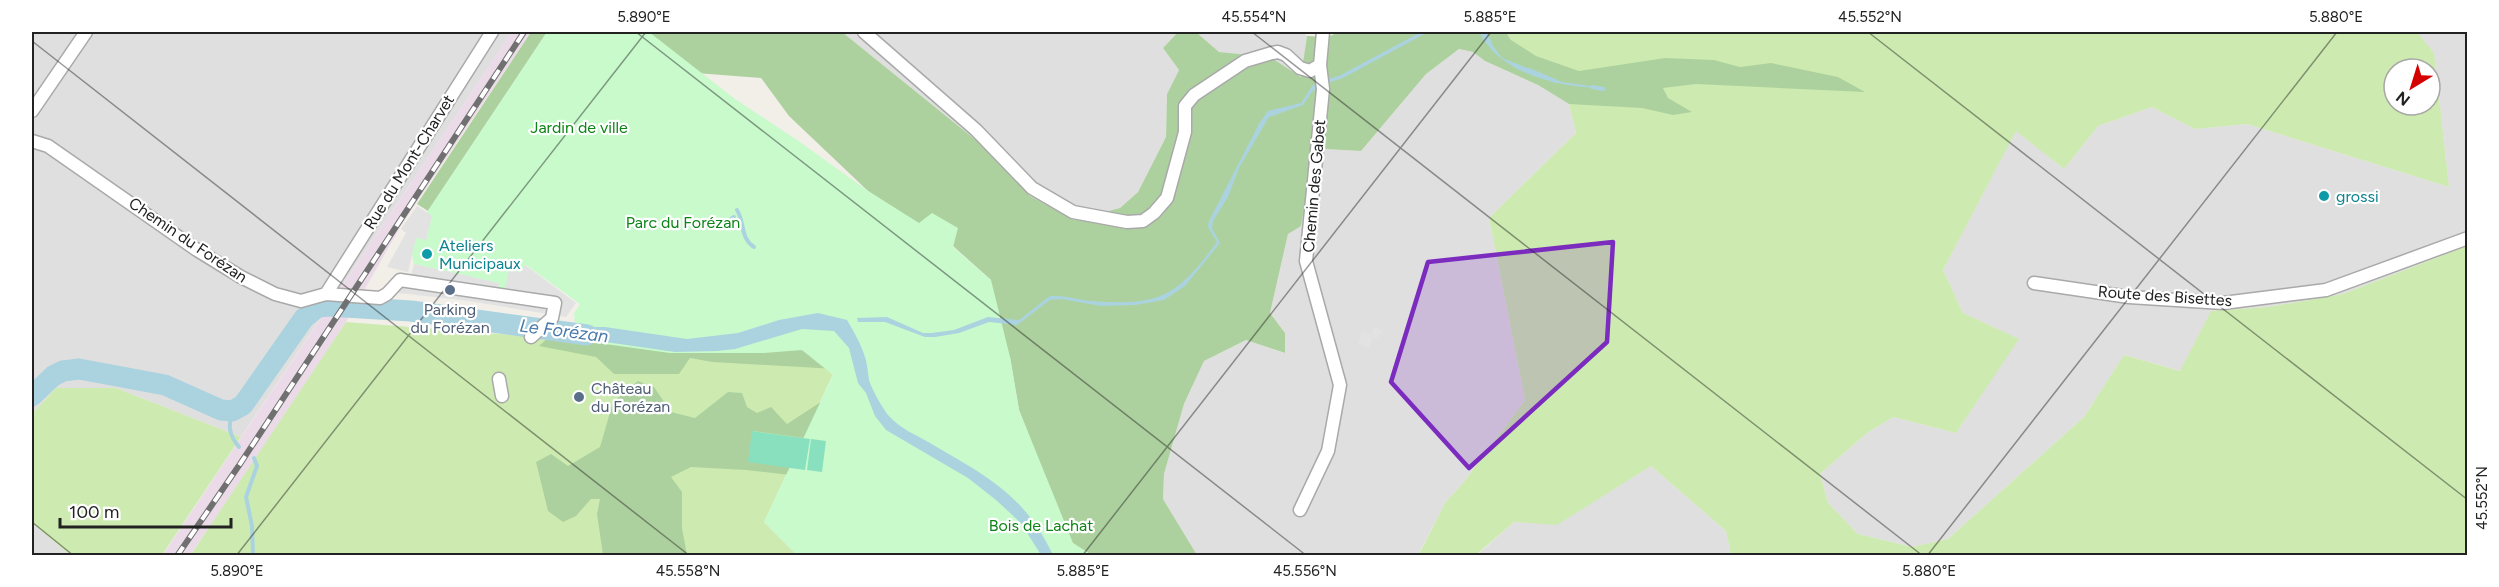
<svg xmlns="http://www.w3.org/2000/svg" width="2499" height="587" font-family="Figtree,sans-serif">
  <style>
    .residential { fill: #e0dfdf }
    .industrial { fill: #ebdbe8 }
    .grass { fill: #cdebb0; fill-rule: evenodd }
    .forest { fill: #add19e }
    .park { fill: #c8facc }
    .pitch { fill: #88e0be }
    .parking { fill: #e2e2e2 }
    .water { fill: #aad3df }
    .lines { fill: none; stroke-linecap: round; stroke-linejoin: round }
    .stream { stroke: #aad3df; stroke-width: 4 }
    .river { stroke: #aad3df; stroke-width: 21 }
    .minor-casing { stroke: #a9a9a9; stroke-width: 15 }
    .minor { stroke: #fff; stroke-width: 12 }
    .rail-casing { stroke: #707070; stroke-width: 6 }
    .rail { stroke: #fff; stroke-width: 4; stroke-dasharray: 11; stroke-linecap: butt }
    .marked { fill: #7b2cbf; fill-opacity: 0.2; stroke: #7b2cbf; stroke-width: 4.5; stroke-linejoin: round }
    .ticks { fill: none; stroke: #222; stroke-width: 1.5; stroke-opacity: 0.45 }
    .culture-dot { fill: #0f9aa8; stroke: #fff; stroke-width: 2 }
    .service-dot { fill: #5c6f8a; stroke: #fff; stroke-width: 2 }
    .labels { text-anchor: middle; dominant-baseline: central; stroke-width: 4.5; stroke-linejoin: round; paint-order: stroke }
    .park-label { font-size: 16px; fill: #0c8416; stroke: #fff }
    .street-label { font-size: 16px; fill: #222; stroke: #fff }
    .culture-label { font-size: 16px; fill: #0d838f; stroke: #fff; text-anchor: start }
    .service-label { font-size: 16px; fill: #4e5e75; stroke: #fff }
    .water-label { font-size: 18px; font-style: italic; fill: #4a7aab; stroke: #fff }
    .neatline { fill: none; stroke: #222; stroke-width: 2 }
    .ticks-label { font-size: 15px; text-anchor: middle; fill: #222 }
  </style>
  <rect width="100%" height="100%" fill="#f2efe9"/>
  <path class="residential" d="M32,32H512L241,437L116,388H56L32,414Z
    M842,32H1178L1163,48L1179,70L1167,94L1166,137L1138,192L1120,208L1074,220L1030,196L977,141Z
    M1196,32H1303L1307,36L1302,77L1270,58L1219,52Z
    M2414,32H2467V246L2343,294L2268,307L2211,311L2181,371L2124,355L2084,417L1948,539L1912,547L1858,534L1828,503L1820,474L1867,433L1893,417L1956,433L2018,339L1963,313L1943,270L2016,130L2064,169L2098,126L2152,107L2195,129L2247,124L2449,187L2434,54Z
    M1459,49L1473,52L1485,61L1538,85L1569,104L1576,133L1489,218L1525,400L1463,483L1445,503L1418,555H1197L1163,499L1164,474L1184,404L1204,361L1246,340L1284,353L1285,333L1270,313L1288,234L1313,153L1325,149L1361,151L1426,74Z
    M1651,466L1726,531L1731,555L1476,556L1514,522L1557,524Z
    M32,523L70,555H32Z"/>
  <path class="industrial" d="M512,32H531L402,224L346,322L255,462L190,555L162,556Z"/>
  <path class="grass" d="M1506,32H2417L2434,53L2449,187L2247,124L2195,129L2152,107L2098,126L2064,169L2016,131L1943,270L1963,313L2019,339L1956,433L1893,417L1867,433L1820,474L1828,503L1858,534L1912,547L1948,539L2084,417L2124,355L2180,371L2211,311L2268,307L2343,294L2467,246V555H1731L1726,531L1651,466L1557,525L1514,522L1476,555L1418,556L1445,503L1463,483L1525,400L1489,218L1576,133L1569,104L1511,40ZM2394,69H2430V105H2394Z
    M346,322L576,340L802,350L833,374L764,522L797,555L190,556Z
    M56,388H116L241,437L162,555H70L32,523V414Z"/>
  <path class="forest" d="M531,32H547L428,211L417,204Z
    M639,32H842L977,141L1030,196L1074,220L1120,208L1138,192L1166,137L1167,94L1179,70L1163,48L1178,32H1196L1219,52L1270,57L1301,77L1307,36L1328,37L1339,32H1506L1511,40L1536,56L1579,71L1665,58L1714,60L1740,67L1771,63L1838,77L1865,92L1696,84L1663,88L1668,98L1692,112L1673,115L1642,108L1569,104L1538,85L1485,61L1473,52L1459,49L1426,74L1361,151L1325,149L1313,153L1301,226L1288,234L1270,313L1285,333V353L1246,340L1204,361L1184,404L1164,474L1163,499L1197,555H1030L826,441L752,431L822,472L816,478L746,470L691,467L671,477L682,492V528L687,555H603L597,514L600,499H591L576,516L563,522L548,511L536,462L551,454L568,466L600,447L613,402L638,381L654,387L671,412L695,418L728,392L742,393L747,407L757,413L771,407L787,424L830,396L835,369L712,362L690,358L679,374H614L596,357L539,346L563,324L748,325L1039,461L1019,410L1010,357L977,347L991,280L953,246L868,191L789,116L761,78L683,72Z"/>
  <path class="park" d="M547,32H649L735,99L800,142L868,191L919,223L932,213L958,228L953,247L991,280L1010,357L1019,410L1073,543L1092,555H797L764,522L833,375L802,350L764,353H670L576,340L574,313L580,304L526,265L505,291L497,289L498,283L414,264L409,239Z"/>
  <path class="pitch" d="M752,431L810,439L805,470L748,462Z
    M811,439L826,441L822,472L807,470Z"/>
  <path class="parking" d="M417,206L432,216L426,240L416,238L408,272L387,267L406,233L401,229Z
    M414,264L499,283L498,289L505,290L509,270L520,272L525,265L576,303L566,317L469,301L399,293L402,275H411Z
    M1374,327L1382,330L1378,339L1373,337L1369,348L1358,344L1362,331L1371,335Z"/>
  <path class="water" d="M1421,32H1428L1343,78L1319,86L1312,92L1303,105L1269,117L1239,168L1228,197L1213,221L1212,228L1220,243L1185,286L1164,300L1135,305L1101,306L1061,299L1050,300L1017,325L989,322L959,333L935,337H925L885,322H858L857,318L887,317L923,333H932L954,330L988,317L1019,320L1050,296C1064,295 1077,300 1091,301C1161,306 1176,297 1217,242L1208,227L1209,221L1260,122L1268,111L1301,103L1312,86L1320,81L1339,76Z
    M1479,32H1483L1502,58L1562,82L1604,88C1560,88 1500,74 1479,32Z
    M818,313L847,320C854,332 861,344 865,357C868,366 868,378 870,383C874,393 882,407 888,415C899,428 916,435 930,443C986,476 1024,494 1053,555H1041L1021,523L996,500L968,478L886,430L875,416L866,393L858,383L849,348L834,331L802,329L735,349L717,351L675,352L592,340V338L559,336L560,327H605L687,339L738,333L779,320Z"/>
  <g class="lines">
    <path class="stream" d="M1483,32L1490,43
      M1529,70L1555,81
      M1592,87L1603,89
      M737,210C745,223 740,238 754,247
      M731,219L734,217
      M232,411C228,426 229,435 239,447
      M253,556L252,526L246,497L257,466L254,458"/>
    <path class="river" d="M32,396L53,376L63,371L79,369L165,385L221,410L232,411L243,405L304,318L318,307L328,306L411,311L587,335"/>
    <defs>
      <path id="minor" d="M864,32L976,130L1032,188L1073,212L1127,222L1143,221L1154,213L1167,198L1185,132V106L1194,95L1245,61L1272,53L1278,52L1286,55L1300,68L1310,71L1320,65
        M32,111L86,32
        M32,141L48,146L197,250L241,277L275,294L301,301L326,294L380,298L387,294L400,280L555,303L552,318L531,337
        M2034,283L2129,297L2223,303L2326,290L2468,238
        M326,294L492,32
        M499,379L502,396
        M1300,510L1328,451L1340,385L1306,261L1323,89L1320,65L1323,32"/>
    </defs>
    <use href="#minor" class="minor-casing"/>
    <use href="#minor" class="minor"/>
    <defs>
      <path id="rail" d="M177,556L240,464L524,32"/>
    </defs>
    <use href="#rail" class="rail-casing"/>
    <use href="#rail" class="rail"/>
  </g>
  <path class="marked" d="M1613,242L1607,342L1469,468L1391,382L1428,262Z"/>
  <path class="ticks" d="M636,32L1307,556M1252,32L1923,556M1868,32L2468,500M32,41L690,556M32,522L74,556M236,556L646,32M1082,556L1491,32M1927,556L2337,32"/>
  <g class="culture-dot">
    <circle cx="2324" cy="196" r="6"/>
    <circle cx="427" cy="254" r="6"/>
  </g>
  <g class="service-dot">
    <circle cx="450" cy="290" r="6"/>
    <circle cx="579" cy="397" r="6"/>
  </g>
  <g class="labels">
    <g class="park-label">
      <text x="579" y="127">Jardin de ville</text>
      <text x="683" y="222">Parc du Forézan</text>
      <text x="1041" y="525">Bois de Lachat</text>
    </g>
    <g class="street-label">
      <text transform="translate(409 162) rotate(-58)">Rue du Mont-Charvet</text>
      <text transform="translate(1314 186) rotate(-85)">Chemin des Gabet</text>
      <text transform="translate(188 240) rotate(34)">Chemin du Forézan</text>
      <text transform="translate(2165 296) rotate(4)">Route des Bisettes</text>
    </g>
    <g class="culture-label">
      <text x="2336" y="196">grossi</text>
      <text x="439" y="245">Ateliers<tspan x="439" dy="18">Municipaux</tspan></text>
    </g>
    <g class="service-label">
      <text x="450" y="309">Parking<tspan x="450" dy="18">du Forézan</tspan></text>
      <text x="591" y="388" text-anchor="start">Château<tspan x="591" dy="18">du Forézan</tspan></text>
    </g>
    <g class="water-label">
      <text transform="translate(564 331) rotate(7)">Le Forézan</text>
    </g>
  </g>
  <rect width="2499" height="587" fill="none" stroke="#ffffff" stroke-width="66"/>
  <g transform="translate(2412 87) rotate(218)"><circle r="28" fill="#ffffff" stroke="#a7a7a7" stroke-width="1.5"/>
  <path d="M0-4.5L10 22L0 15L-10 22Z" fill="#d40000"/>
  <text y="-9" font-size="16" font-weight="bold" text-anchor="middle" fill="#222222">N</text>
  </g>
  <path d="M60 518v9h171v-9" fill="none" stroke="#222222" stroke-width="3"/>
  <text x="69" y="518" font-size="18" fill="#222222" stroke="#ffffff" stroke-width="4.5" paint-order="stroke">100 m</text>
  <rect x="33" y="33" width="2433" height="521" class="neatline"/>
  <g class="ticks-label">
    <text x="644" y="22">5.890°E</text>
    <text x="1254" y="22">45.554°N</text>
    <text x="1490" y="22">5.885°E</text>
    <text x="1870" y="22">45.552°N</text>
    <text x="2336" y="22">5.880°E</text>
    <text transform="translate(2482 498) rotate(-90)" y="5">45.552°N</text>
    <text x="237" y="576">5.890°E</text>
    <text x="688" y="576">45.558°N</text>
    <text x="1083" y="576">5.885°E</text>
    <text x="1305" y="576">45.556°N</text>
    <text x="1929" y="576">5.880°E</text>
  </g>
</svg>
